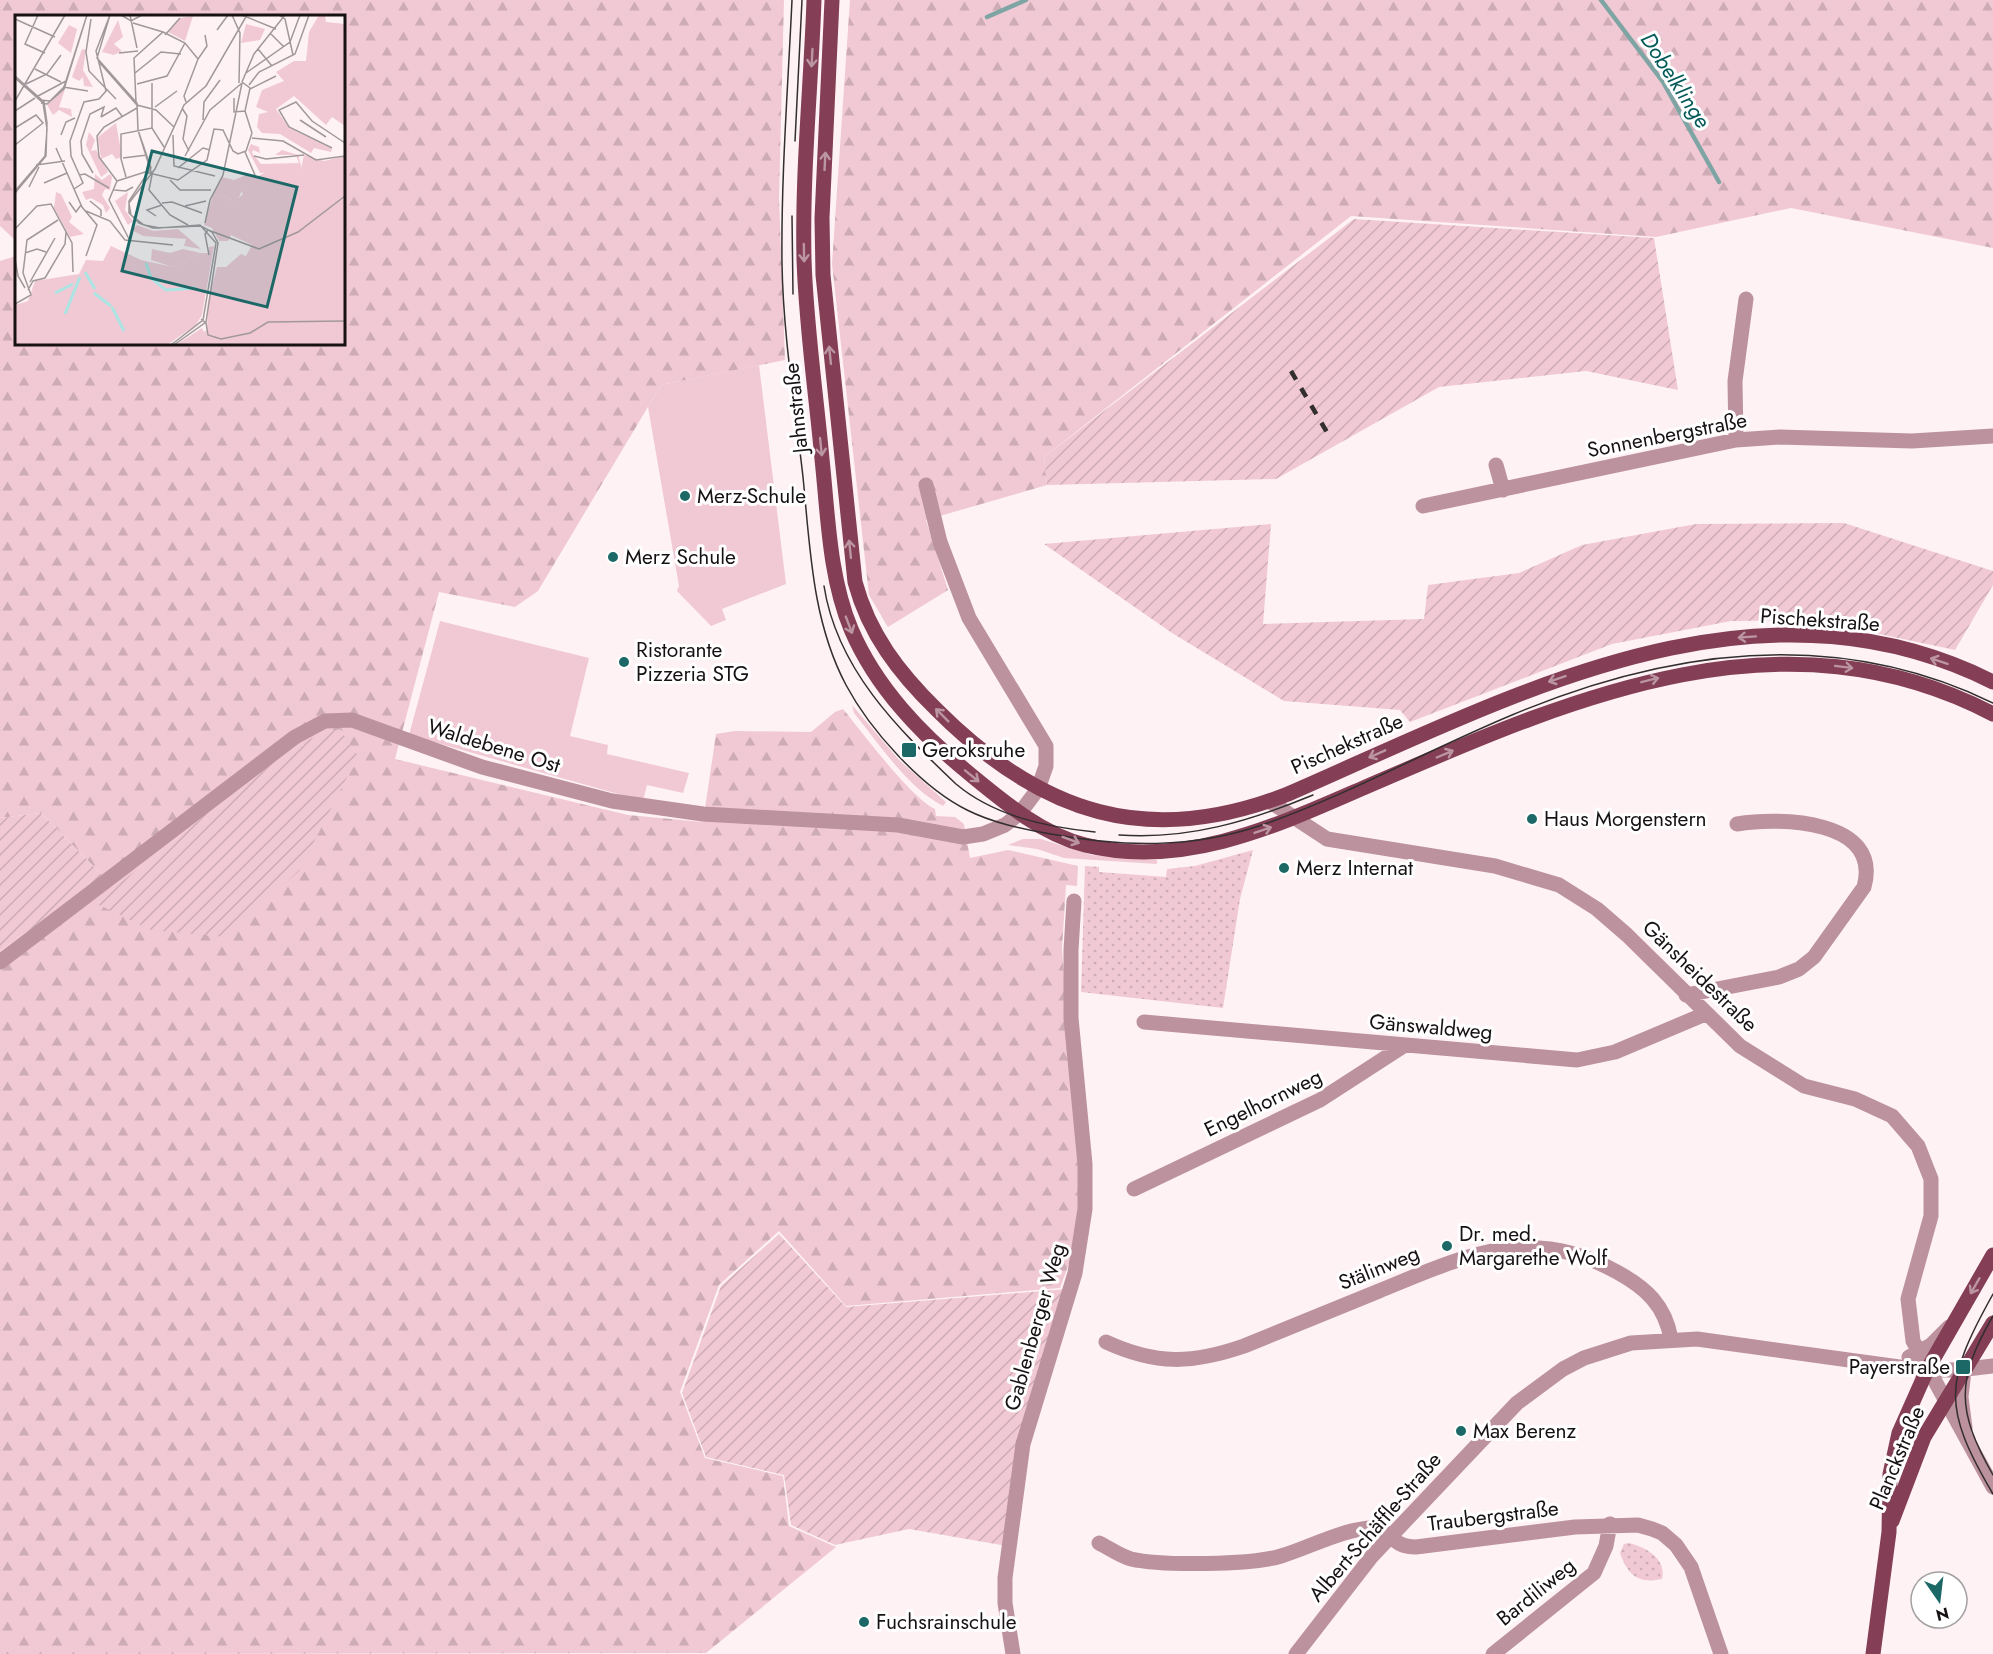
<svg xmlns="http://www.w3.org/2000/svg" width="1993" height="1654" font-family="Jost,sans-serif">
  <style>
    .grass { fill: #f1c9d4 }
    .forest { fill: url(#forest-firs); fill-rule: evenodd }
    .park { fill: url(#park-dots) }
    .garden { fill: url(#garden-furrows) }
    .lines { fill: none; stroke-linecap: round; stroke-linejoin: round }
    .stream { stroke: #7ea5a4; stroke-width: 4.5 }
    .minor { stroke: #bc929e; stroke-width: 15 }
    .major { stroke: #843e56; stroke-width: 15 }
    .tram { stroke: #332e2f; stroke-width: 1.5 }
    .rail { stroke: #332e2f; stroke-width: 4.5; stroke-dasharray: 10 10; stroke-linecap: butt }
    .oneway { stroke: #bb95a2 }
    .poi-dot { fill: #1b6867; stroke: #fff; stroke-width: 2 }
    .labels { text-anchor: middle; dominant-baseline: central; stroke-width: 6; stroke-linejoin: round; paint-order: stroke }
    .street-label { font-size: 21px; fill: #161213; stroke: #fff }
    .poi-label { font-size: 21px; fill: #161213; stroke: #fff; text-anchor: start }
    .water-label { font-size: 22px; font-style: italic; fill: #045a59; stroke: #fff }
    .inset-river { fill: none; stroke: #abe4e2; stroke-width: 3 }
    .inset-road { fill: none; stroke: #a1989b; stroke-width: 1.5 }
    .view { fill: #1b6867; fill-opacity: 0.15; stroke: #1b6867; stroke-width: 3 }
    .inset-edge { fill: none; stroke: #161213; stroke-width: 3 }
  </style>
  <defs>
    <pattern id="forest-firs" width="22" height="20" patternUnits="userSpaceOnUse" patternTransform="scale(1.5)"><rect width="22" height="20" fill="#f1c9d4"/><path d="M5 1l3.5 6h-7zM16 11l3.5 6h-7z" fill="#ceacb5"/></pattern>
    <pattern id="park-dots" width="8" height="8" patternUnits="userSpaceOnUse" patternTransform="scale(1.5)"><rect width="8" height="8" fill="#f1c9d4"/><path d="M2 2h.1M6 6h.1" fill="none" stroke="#ceacb5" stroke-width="1.8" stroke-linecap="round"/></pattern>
    <pattern id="garden-furrows" width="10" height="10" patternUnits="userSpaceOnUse" patternTransform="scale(1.5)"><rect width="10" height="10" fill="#f1c9d4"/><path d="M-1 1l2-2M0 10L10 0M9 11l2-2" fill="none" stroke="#ceacb5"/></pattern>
  </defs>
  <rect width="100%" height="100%" fill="#fef2f5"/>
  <path class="grass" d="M759,365L786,584L722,609L726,620L711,626L677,591L679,586L648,407L661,385Z
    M440,621L589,658L570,736L608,745L607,754L689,773L683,793L647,785L643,801L409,735Z
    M852,705L900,761L946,802L943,806C907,787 880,745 854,713Z
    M1023,839H1041L1092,855L1157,860V864L1064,858L1037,849L1008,845Z"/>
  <path class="forest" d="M0,0H784L779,198L785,360L661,385L538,591L515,607L439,592L395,759L628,815L703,822L716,734L735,731L811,732L835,712L843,709C862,732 911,798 935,809L936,816L955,817L964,824L970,858L1008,850L1078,866L1077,886L1066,885L1062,949L1081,1186L1076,1245L1060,1288L846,1306L779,1231L719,1285L680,1392L705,1458L783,1476L789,1526L836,1547L706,1653L0,1654V951L104,877L41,813L0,818V261L16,256V344H344V16H16V241L0,226ZM358,755L332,805L96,903L279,756Z
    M850,0H1993V248L1791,208L1656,237L1351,216L1044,457L1047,485L926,520L948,590L888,627L869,595L832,264Z"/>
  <path class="park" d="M1253,850L1240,899L1223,1008L1081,992L1085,866L1099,867V872L1166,877L1167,869L1195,866Z
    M1629,1543C1646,1547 1667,1559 1662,1579C1639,1584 1628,1576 1620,1553L1624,1544Z"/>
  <path class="garden" d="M1354,219L1654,238L1678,390L1586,371L1439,387L1276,479L1047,485L1044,457Z
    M1844,523L1993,571V585L1955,650L1813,620L1731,621L1612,644L1410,722L1400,710L1284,701L1172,633L1044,544L1271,524L1263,624L1424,619L1428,585L1519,573L1582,545L1696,524Z
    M340,729L358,756L299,871L225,937L151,930L95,903L279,756L312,738Z
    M41,813L104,877L0,951V818Z
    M779,1234L846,1307L1067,1289L1017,1442L1007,1546L909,1529L835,1545L791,1525L784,1475L706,1457L682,1393L721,1286Z"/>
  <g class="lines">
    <path class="stream" d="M1601,0L1663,82L1719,182
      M987,17L1026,0"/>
    <path class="minor" d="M1736,440L1735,381L1746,299
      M1496,465L1503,490
      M1423,506L1736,440L1780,437L1912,441L1993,436
      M1269,801L1327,839L1495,866L1559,885L1597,909L1627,935L1740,1046L1804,1086L1855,1099L1892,1116L1918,1146L1931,1179V1216L1908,1299L1913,1341L1993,1487
      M0,962L295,737L325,721L352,720L482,767L612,801L703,814L898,825L963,837L983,834L1005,825L1020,813L1038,789L1046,766V746L969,618L940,542L926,485
      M1686,995L1779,977L1799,969L1814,957L1864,887C1883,819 1779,817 1737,824
      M1144,1022L1577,1060L1615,1052L1705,1014
      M1134,1189L1320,1100L1405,1045
      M1106,1342C1156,1365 1192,1364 1244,1346C1289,1328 1334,1309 1379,1291C1462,1257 1529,1223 1617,1272C1646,1288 1665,1305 1671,1339
      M1909,1357L1931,1345L1949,1327
      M1964,1371L1961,1397L1965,1428
      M1099,1543C1109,1548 1120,1556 1131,1559C1162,1566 1252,1565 1281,1556C1308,1548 1345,1528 1373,1528C1390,1528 1390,1547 1416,1547L1575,1527L1638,1525L1652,1529L1662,1533L1676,1545L1691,1567L1721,1654
      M1013,1654L1005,1603V1578L1023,1444L1075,1273L1085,1209V1164L1071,1018V950L1074,901
      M1296,1654L1372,1556L1517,1403L1563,1369L1584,1358L1631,1343L1697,1339L1914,1369L1958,1370L1993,1366
      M1493,1654L1594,1573L1606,1546L1610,1524"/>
    <path class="major" d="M814,0C811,86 802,173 804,259C806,326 816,393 822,459C828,515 829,576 851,629C876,688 922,735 971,775C1005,803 1042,834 1085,845C1182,869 1274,827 1361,789C1563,702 1778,602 1993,714
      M832,0L822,218L823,275L855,582C869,634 899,673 937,710C1041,814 1148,849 1288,794C1509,698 1753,562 1993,682
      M1892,1521L1924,1437L1993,1323
      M1873,1654L1889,1532L1890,1474L1899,1433L1927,1370L1993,1255"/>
    <path class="tram" d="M792,0C788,87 781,176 782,263C783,334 795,406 803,477C810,547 812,621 846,685C870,730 921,787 967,810C993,823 1022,829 1051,834C1122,847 1192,849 1262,825C1348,795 1428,750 1512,715C1669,649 1835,626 1993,703
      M795,141L802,0
      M792,216L793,294
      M824,586C837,669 897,728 956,784C994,816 1046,827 1095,832
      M1119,835C1188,840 1250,821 1313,795
      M1993,1294C1944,1382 1942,1407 1993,1494
      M1993,1316C1956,1380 1956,1410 1993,1475"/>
    <path class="rail" d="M1291,371L1328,434"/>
  </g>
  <defs><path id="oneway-shaft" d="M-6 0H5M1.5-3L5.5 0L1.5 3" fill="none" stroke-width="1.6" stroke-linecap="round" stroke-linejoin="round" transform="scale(1.5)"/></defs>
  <g class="oneway">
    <use href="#oneway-shaft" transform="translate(812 58) rotate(93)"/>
    <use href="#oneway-shaft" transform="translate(825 161) rotate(-87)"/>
    <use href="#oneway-shaft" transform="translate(804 253) rotate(89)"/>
    <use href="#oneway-shaft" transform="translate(830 355) rotate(-96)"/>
    <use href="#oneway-shaft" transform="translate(821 447) rotate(84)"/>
    <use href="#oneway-shaft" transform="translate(850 549) rotate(-96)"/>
    <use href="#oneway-shaft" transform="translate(849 625) rotate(69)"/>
    <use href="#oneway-shaft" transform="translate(1747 637) rotate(176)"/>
    <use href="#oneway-shaft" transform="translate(1939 661) rotate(-161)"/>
    <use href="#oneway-shaft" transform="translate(1844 667) rotate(7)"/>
    <use href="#oneway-shaft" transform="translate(1557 679) rotate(161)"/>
    <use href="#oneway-shaft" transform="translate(1650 680) rotate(-14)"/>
    <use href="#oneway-shaft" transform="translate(942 715) rotate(-135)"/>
    <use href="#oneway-shaft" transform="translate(1377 754) rotate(156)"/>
    <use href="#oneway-shaft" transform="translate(1445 754) rotate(-23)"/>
    <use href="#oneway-shaft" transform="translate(972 776) rotate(39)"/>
    <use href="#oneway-shaft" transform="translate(1263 830) rotate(-19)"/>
    <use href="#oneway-shaft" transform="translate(1071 840) rotate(20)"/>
    <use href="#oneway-shaft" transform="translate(1975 1286) rotate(120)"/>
  </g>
  <g class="poi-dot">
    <circle cx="685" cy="496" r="6"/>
    <circle cx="613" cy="557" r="6"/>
    <circle cx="624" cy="662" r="6"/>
    <rect x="901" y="742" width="16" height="16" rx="3"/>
    <circle cx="1532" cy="819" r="6"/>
    <circle cx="1284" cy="868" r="6"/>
    <circle cx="1447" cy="1246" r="6"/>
    <rect x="1955" y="1359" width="16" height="16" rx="3"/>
    <circle cx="1461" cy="1431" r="6"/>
    <circle cx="864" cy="1622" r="6"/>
  </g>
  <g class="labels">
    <g class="street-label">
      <text transform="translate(796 408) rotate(-96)">Jahnstraße</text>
      <text transform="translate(1667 435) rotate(-11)">Sonnenbergstraße</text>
      <text transform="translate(1820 620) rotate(4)">Pischekstraße</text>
      <text transform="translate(1347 744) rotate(-24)">Pischekstraße</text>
      <text transform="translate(494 746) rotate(17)">Waldebene Ost</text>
      <text transform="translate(1700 976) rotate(44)">Gänsheidestraße</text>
      <text transform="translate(1431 1027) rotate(5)">Gänswaldweg</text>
      <text transform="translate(1263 1103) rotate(-26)">Engelhornweg</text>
      <text transform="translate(1379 1268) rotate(-22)">Stälinweg</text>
      <text transform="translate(1035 1327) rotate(-74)">Gablenberger Weg</text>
      <text transform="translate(1897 1458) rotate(-67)">Planckstraße</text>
      <text transform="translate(1493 1516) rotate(-7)">Traubergstraße</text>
      <text transform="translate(1375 1527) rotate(-49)">Albert-Schäffle-Straße</text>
      <text transform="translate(1536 1592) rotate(-39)">Bardiliweg</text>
    </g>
    <g class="poi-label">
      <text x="697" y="496">Merz-Schule</text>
      <text x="625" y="557">Merz Schule</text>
      <text x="636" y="650">Ristorante<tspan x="636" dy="24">Pizzeria STG</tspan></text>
      <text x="922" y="750">Geroksruhe</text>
      <text x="1544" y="819">Haus Morgenstern</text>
      <text x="1296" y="868">Merz Internat</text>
      <text x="1459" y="1234">Dr. med.<tspan x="1459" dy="24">Margarethe Wolf</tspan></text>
      <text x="1950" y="1367" text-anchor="end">Payerstraße</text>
      <text x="1473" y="1431">Max Berenz</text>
      <text x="876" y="1622">Fuchsrainschule</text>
    </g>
    <g class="water-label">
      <text transform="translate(1676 80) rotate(57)">Dobelklinge</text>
    </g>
  </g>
  <g transform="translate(15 15)">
    <rect width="330" height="330" fill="#fef2f5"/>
    <path d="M50,74L44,92L56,94L57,102L44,95L38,100L32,90ZM74,117L80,125L76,136L81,135L93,157L86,162L71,130ZM289,140L309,146L330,141V330H161L187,313L189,317L192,315L193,288L202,252H211L226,239L231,241L237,230L216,220L213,226H204L197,213L189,210L198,180L214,182L218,189L228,179L219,165L231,160L242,162L252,156L286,154ZM41,177L46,179L57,202L54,207L69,219L55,222L39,193ZM96,231L126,245L158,252L185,238H194V232L199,231L187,300L181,310L152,330H0V290L13,286L20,266L64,259L71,245L88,246Z" fill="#f1c9d4"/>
    <path d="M231,9L250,14L245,25L226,28Z" fill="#f1c9d4"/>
    <path d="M178,1L170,26L153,17L165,3ZM101,108L107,142L101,144L97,139L86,144L83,122Z" fill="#f1c9d4"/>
    <path d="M304,0H310L311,7L330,9V111L317,102L311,110L279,81L261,94L274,113L317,134L316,137L299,133L296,138L265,119L247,118L242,112L244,99L253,97L241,92L247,75L269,66L261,57L279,46H291L294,17ZM103,5L108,22L99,29L107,36L99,40L87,37ZM54,10L62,14L56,38L43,28ZM67,34L71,35L68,55L78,72L69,71L68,62L64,66L57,62ZM236,129L244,132L245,138L238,135L237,138L246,149L284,148L281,140H260L267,135L283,140L287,154L245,158L233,135ZM80,159L87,165L95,159L97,162L95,175L90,174L87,180L95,193L91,198L88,190L76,183L71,185L67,177L79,174ZM207,162L219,165L227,174L223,186L218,189L214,182L198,180ZM113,177L110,195L118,206L113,210L100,186ZM122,210L138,216L163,214L186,234L169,231L171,224L128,221L117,215ZM137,234L155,238L168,234L185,238L158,252L136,245Z" fill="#f1c9d4"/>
    <path class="inset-river" d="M131,248L136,263L151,275L181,273M70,257L80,274M40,278L58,269M79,278L96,291M97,292L109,316M50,299L65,262"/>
    <path class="inset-road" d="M23,0L10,29L30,38M95,0L82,43L122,88L123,115L136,153L114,186V198L124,208L138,213L186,211L197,217L203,228L191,307L159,330M106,0L116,6L127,0M115,0L122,33M217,0L225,18L224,68M227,0L261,14M264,0L270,4L278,40M0,4L40,22M76,4L71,37L74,56L101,84M118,8L148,17M202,15L213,0M256,19L269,32M150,20L165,3M243,34L257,51M104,38L123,36M84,47L122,90L141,95L159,112M20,54L46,67M120,58L146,37L166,39M231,58L275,27L285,0M0,61L29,87L32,108L31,141L0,178M0,63L28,88L32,114L30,141L0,176M227,67L239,39L270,0M227,67L235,73L230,96L237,118M137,68V113M11,69L32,59L46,40M122,69L152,61L170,28M234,70L244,57L280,39L294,0M48,72L73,76M235,74L261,61M23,81L51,66M219,83V97L230,96M25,85L35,86L49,72L72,0M0,86L50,0M121,87L119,43L148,17L170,28L183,44M171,87L169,81L183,44L192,31L190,20M26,88L32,89L49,74L72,0M122,90L123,115L137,160L134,175L155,200L173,210M140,92L162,76M167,93L172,101L168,124L174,136M0,96L20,83M86,102L101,93L107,101M188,105L189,87L205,65M285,105L311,122M0,113L21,100L28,108L0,130M46,120L51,107L60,103M158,120L159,151L200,161M237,123L268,126L301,145L330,141M41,133L67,192L82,210L71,241M317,133L274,112L264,95L281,87L297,106L330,128M230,137L240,160M170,141L195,95L227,68M239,141L251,144L289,140M108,143L132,140M21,150L50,146M163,153L188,133L195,135M78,158L67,139L66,126L75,99L89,92L86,102M64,160L70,159L94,173M111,162L106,144V119L137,113L149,132M155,165L165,175H196M102,166L130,157L163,165L192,145L199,114L208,115L218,136L223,139L231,136L237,118M102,166L84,142L82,121L89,112L122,93M102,166L94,185L114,224M29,168L52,158M14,172L24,152M59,174L68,168L56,141L55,126L69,87L84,84L91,76L81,36L95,0M99,175L111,176L118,172M75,186L86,195V201M54,187L61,197L66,190M147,188L157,187L187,198M170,191L191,186M71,196L95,206L110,225L158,230M141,201L132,195L147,190M190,208L195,185L208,160L227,68M0,214L22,191L36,189L57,228L58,257M10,238L22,234L31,237M194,240L190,219L193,215L244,234L283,217L330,181M0,244L3,261L10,273M15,267L40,223M13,275L18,266L30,263L50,229L51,217M0,289L16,280L8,258L12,225L43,205M186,304L191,308L193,320L206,324L235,318L253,307L330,306M156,330L188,305L201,228L185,210L145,213L129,210L116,200L114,188L140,154L169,90L191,71L232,0"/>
    <path class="view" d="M137,136L282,172L252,292L107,256Z"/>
    <rect width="330" height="330" class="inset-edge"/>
  </g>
  <g transform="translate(1939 1600) rotate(166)"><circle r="28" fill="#ffffff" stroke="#a2a0a1" stroke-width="1.5"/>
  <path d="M0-4.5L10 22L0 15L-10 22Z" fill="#1b6867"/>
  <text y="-9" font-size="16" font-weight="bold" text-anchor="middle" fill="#161213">N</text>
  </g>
</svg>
